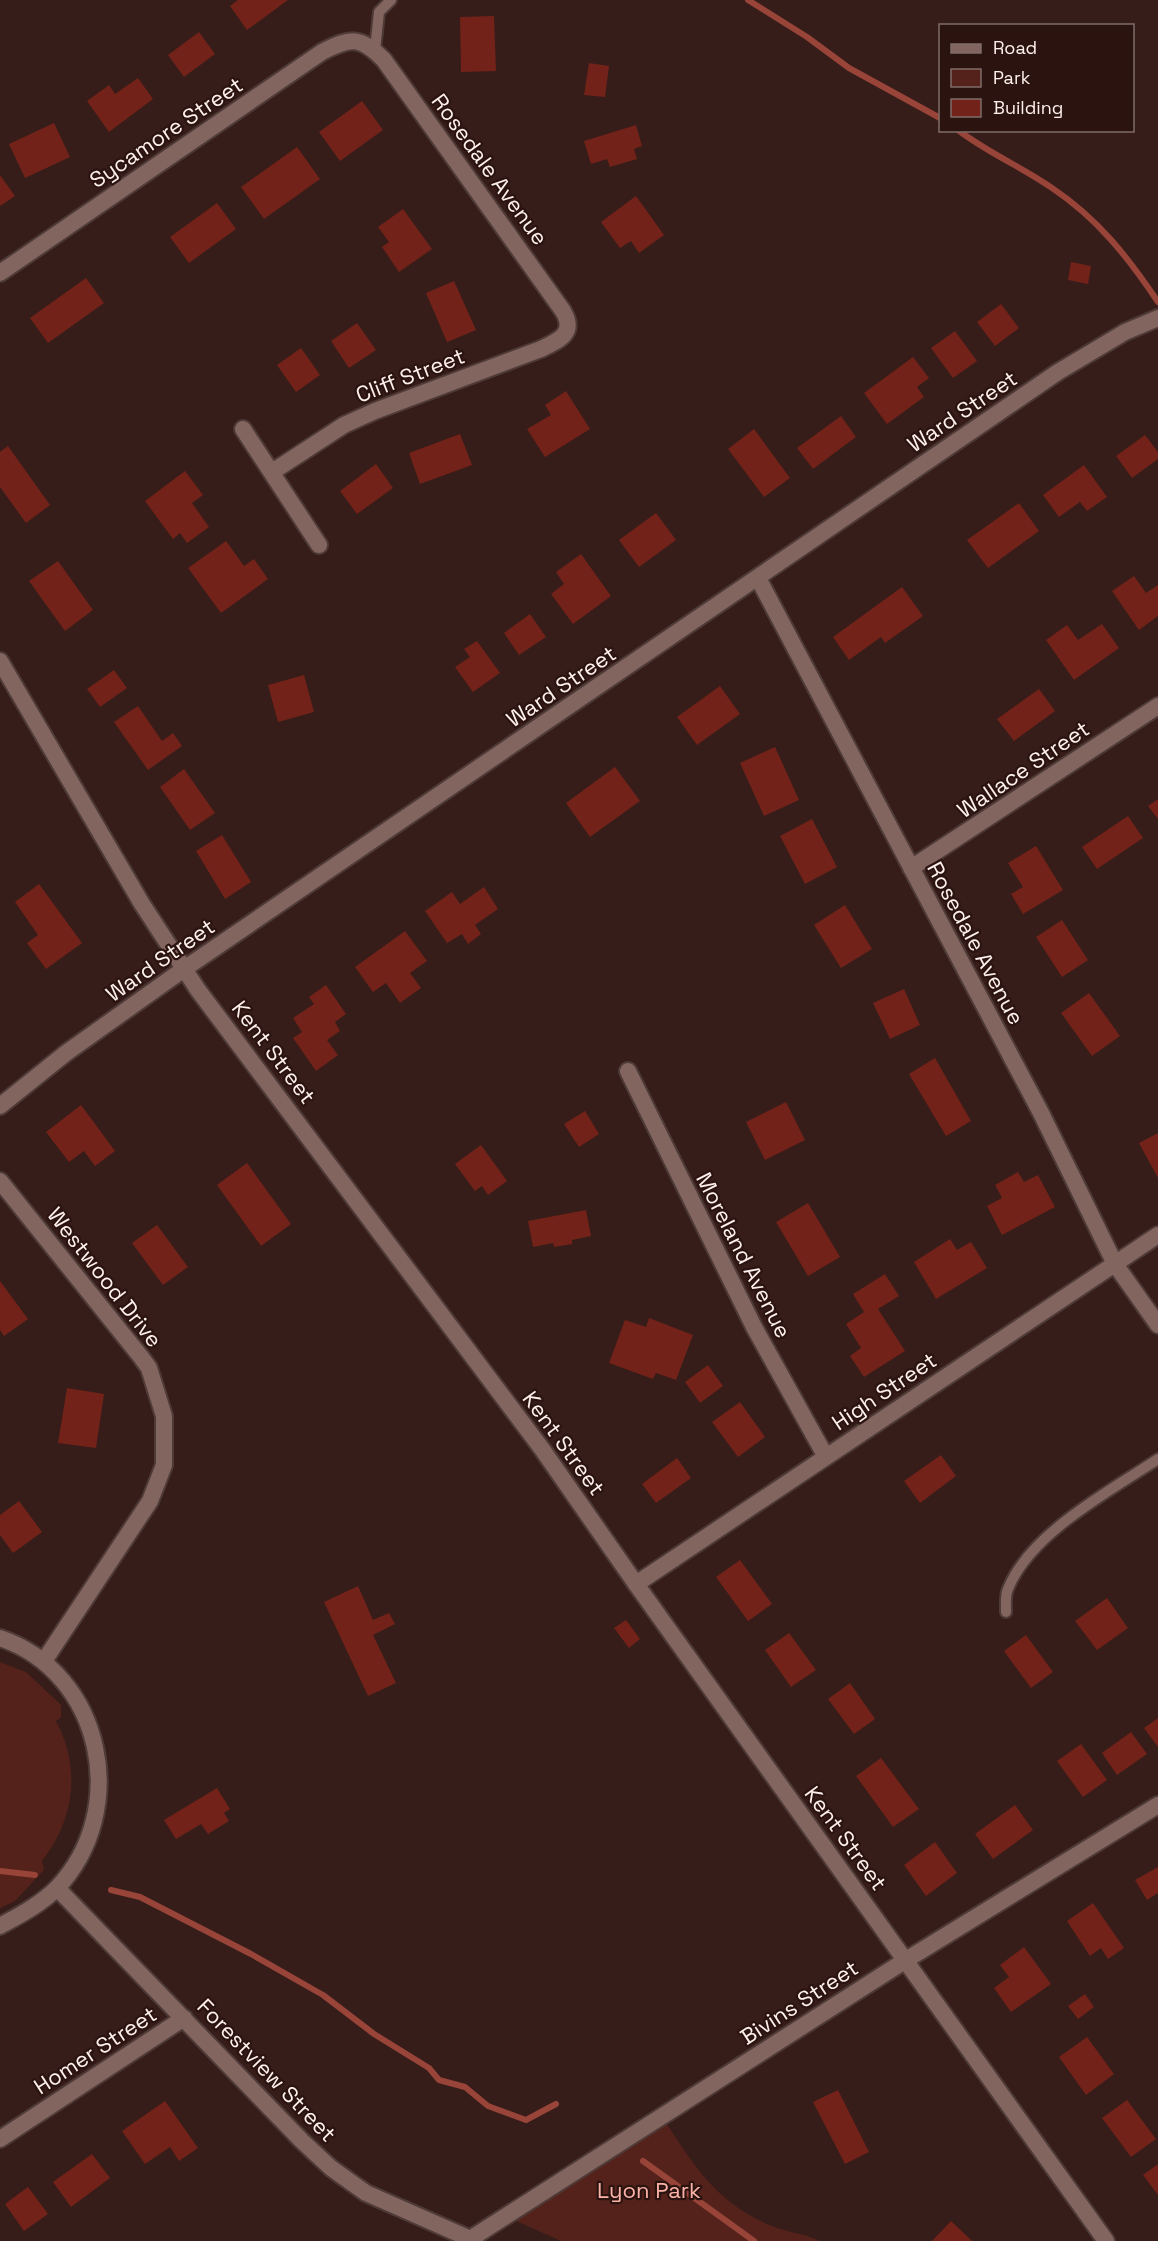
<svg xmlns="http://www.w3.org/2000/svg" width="1158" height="2241" font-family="'Space Grotesk',sans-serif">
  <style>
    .green { fill: #54221b }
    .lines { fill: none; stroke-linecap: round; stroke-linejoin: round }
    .stream { stroke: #984439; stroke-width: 6 }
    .building { fill: #722219 }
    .service-casing { stroke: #4e3a37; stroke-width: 14 }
    .minor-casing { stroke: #4e3a37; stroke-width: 20 }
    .tertiary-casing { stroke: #4e3a37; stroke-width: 20 }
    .service { stroke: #836560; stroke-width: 10 }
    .minor { stroke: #836560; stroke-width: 16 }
    .tertiary { stroke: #836560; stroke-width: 16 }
    .labels { text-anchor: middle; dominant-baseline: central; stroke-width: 4.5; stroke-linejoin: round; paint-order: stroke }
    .street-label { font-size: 22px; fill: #fef0ed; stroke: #2b1410 }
    .park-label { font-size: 22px; fill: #fbb3a7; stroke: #2b1410 }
  </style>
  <rect width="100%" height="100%" fill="#361d19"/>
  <path class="green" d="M0,1662L26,1672L61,1705V1717L56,1721C81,1768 75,1819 42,1861L44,1870L15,1901L0,1908Z
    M665,2121C694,2166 716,2201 767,2224C784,2232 803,2233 820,2241H561L512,2219Z"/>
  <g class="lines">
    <path class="stream" d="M748,0L807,37L849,68L940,118
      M958,130C988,153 1022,167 1052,188C1097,218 1128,257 1158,302
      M0,1871L35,1875
      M111,1890L140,1897L251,1954L323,1995L374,2034L429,2068L439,2080L465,2087L488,2106L526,2120L556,2104
      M643,2161L754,2241"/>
  </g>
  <path class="building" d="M238,0H288L247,30L230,6Z
    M494,16L496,71L461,72L460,17Z
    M199,32L215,54L184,77L168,55Z
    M589,63L609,66L605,97L584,95Z
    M138,78L153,99L109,132L87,101L109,85L115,94Z
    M362,101L383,130L340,161L319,132Z
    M54,123L70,157L25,178L9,144Z
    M636,125L642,146L634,149L637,159L610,167L607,159L591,164L584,141Z
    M297,147L320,179L264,219L241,187Z
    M0,175L15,196L0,206Z
    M636,196L664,235L639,253L631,241L620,248L601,222Z
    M217,203L236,229L189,263L170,237Z
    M403,209L432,249L399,272L382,247L389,242L378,227Z
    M1071,262L1091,266L1088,284L1068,280Z
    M86,278L104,303L48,343L30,318Z
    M454,281L476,330L447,342L426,293Z
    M1001,304L1019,328L995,346L977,322Z
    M357,323L376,350L349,368L331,341Z
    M955,331L977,361L953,378L931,348Z
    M301,348L320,375L296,392L277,365Z
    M913,357L929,378L917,387L924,397L887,424L864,393Z
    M566,391L590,429L545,457L527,429L551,415L545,405Z
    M841,416L856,437L813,469L797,448Z
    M754,429L790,478L764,497L728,449Z
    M460,434L472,465L420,484L409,453Z
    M1145,435L1158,452V459L1132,478L1116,456Z
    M8,446L50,505L26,523L0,487V452Z
    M376,464L393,488L357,514L340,491Z
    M1084,465L1107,497L1087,511L1080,502L1059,517L1043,495Z
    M185,471L203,495L192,503L209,527L187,543L180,533L173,539L145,501Z
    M1019,503L1039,531L988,568L967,540Z
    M656,513L676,540L639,567L619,540Z
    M226,541L244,566L254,559L268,579L221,613L188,568Z
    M581,554L611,596L573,624L551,594L564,584L556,572Z
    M58,561L93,610L65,631L29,581Z
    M1134,576L1146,593L1158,585V616L1139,630L1112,591Z
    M902,587L923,616L885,643L881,637L849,660L833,637Z
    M530,614L546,637L519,655L504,633Z
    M1102,624L1119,648L1074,680L1046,640L1067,625L1078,640Z
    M477,641L500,673L473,692L455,667L470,657L464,649Z
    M114,670L127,688L100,707L87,689Z
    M304,675L314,712L278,722L268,685Z
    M720,686L740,714L697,745L677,717Z
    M1039,689L1055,711L1014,741L997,719Z
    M138,706L162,741L173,733L182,746L148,770L114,722Z
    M775,747L799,800L764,816L740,763Z
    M615,767L640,801L590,837L566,803Z
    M184,769L215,813L190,830L160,787Z
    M1158,799V819L1148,806Z
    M1128,816L1143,838L1097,869L1082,847Z
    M812,819L837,867L805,884L780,836Z
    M222,835L251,882L225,899L196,851Z
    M1036,846L1063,890L1023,914L1011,894L1023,887L1008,863Z
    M39,884L82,943L46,969L27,943L38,935L15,902Z
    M484,887L498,909L475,925L481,934L468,944L462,934L447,943L425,911L452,892L460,904Z
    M845,905L872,949L841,968L814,925Z
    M1062,920L1088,960L1062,977L1036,937Z
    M405,931L427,961L410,973L421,988L400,1003L386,983L373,992L355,967Z
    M326,985L346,1014L335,1022L340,1031L327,1040L338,1055L316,1071L293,1038L302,1032L293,1018L314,1004L309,997Z
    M904,989L920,1025L890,1039L873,1003Z
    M1089,993L1120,1036L1092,1056L1061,1013Z
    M935,1058L971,1121L946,1136L909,1074Z
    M786,1102L805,1140L765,1160L746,1122Z
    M81,1105L115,1151L95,1166L84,1151L69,1162L46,1132Z
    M585,1111L599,1134L579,1147L564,1124Z
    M1158,1133V1178L1139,1143Z
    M481,1145L507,1181L488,1195L482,1186L475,1191L455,1164Z
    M247,1163L291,1224L261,1246L217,1185Z
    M1018,1172L1024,1182L1038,1175L1055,1207L1002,1235L987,1206L1002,1198L995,1185Z
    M808,1203L840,1257L808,1276L776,1222Z
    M586,1210L591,1236L572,1240V1244L554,1247L553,1243L533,1247L528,1221Z
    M157,1225L188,1267L163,1285L132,1243Z
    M950,1239L957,1250L971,1242L987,1268L936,1299L914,1262Z
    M885,1274L899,1296L878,1309L905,1351L864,1377L850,1356L861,1348L846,1324L864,1312L853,1294Z
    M0,1281L28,1319L4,1336L0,1330Z
    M649,1318L693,1335L676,1380L656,1373L653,1379L609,1363L625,1320L646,1327Z
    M708,1365L723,1386L700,1403L685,1382Z
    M67,1388L104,1394L96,1448L58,1443Z
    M740,1402L765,1437L738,1457L712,1422Z
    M941,1455L956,1476L920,1503L904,1481Z
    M677,1458L691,1478L656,1503L642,1484Z
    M19,1501L42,1532L13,1553L0,1535V1515Z
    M740,1560L772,1604L748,1621L716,1577Z
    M358,1586L373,1620L389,1613L395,1624L373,1635L396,1683L368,1696L324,1602Z
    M1107,1598L1128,1628L1097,1650L1075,1621Z
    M626,1620L640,1639L629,1648L614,1628Z
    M789,1633L816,1670L791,1687L765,1650Z
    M1026,1635L1053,1672L1031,1688L1004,1651Z
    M850,1683L875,1719L854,1734L828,1699Z
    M1158,1718V1747L1144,1728Z
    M1131,1732L1147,1754L1117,1775L1102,1753Z
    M1081,1744L1107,1780L1083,1797L1057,1761Z
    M881,1758L919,1809L893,1827L856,1776Z
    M217,1788L230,1809L224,1813L229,1821L208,1834L201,1824L176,1839L164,1820Z
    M1015,1805L1033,1830L993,1859L975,1834Z
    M935,1842L957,1873L926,1896L904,1865Z
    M1158,1867V1893L1147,1900L1135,1880Z
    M1093,1903L1124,1948L1108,1959L1101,1948L1090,1956L1067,1921Z
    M1024,1947L1051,1984L1011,2012L994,1988L1009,1977L1000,1965Z
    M1085,1994L1094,2007L1078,2019L1068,2006Z
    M1087,2037L1114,2074L1086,2095L1059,2057Z
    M838,2090L869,2152L845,2164L813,2102Z
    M1127,2100L1156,2139L1131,2157L1102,2118Z
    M165,2101L198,2148L179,2161L170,2147L145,2164L122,2131Z
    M92,2154L110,2178L71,2207L53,2182Z
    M1158,2164V2195L1143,2175Z
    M28,2187L48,2214L24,2231L5,2204Z
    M951,2221L972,2241H932Z"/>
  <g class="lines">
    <defs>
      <path id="service" d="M375,50L379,12L391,0
        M1006,1612C1006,1605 1005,1595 1008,1589C1030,1533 1110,1491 1158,1459"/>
      <path id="minor" d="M0,273L322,52C351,37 360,36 384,60L563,311C576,333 560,340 541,349L375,411L344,425L272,472
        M243,429L319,545
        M758,578L1041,1113L1115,1264L1158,1325
        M911,868L1158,706
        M628,1071L754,1327L826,1457
        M0,1106L66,1053L184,969L1058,372L1125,332L1158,318
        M0,1181L141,1357L149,1368L164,1416V1465L150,1501L44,1661
        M636,1584L1158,1235
        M0,1638C103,1673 131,1810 57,1888C41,1904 20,1915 0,1926
        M57,1888L302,2141L331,2168L366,2193L475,2241
        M0,2139L184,2018
        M467,2241L906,1960L1158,1805"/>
      <path id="tertiary" d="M0,661L142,904L198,990L542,1449L636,1584L1106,2241"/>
    </defs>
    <use href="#service" class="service-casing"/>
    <use href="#minor" class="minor-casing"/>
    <use href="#tertiary" class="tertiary-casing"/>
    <use href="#service" class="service"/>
    <use href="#minor" class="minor"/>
    <use href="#tertiary" class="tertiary"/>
  </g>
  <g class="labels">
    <g class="street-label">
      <text transform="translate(166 132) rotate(-34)">Sycamore Street</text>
      <text transform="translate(490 169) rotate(54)">Rosedale Avenue</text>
      <text transform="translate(410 375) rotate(-21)">Cliff Street</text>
      <text transform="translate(962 411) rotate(-34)">Ward Street</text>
      <text transform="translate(561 686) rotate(-34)">Ward Street</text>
      <text transform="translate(1023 769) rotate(-34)">Wallace Street</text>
      <text transform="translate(976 943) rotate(62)">Rosedale Avenue</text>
      <text transform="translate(160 960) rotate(-35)">Ward Street</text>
      <text transform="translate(274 1052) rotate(53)">Kent Street</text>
      <text transform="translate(744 1255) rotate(63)">Moreland Avenue</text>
      <text transform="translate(105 1277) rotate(52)">Westwood Drive</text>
      <text transform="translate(884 1391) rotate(-34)">High Street</text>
      <text transform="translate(564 1443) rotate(54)">Kent Street</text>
      <text transform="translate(846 1838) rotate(54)">Kent Street</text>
      <text transform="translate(799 2002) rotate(-33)">Bivins Street</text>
      <text transform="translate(95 2050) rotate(-33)">Homer Street</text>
      <text transform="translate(267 2070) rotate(46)">Forestview Street</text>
    </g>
    <g class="park-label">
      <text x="649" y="2190">Lyon Park</text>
    </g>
  </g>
  <rect x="939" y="24" width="195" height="108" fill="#2b1410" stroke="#7f6c68" stroke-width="1.5"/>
  <rect x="951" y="44" width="30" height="9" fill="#836560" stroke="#7f6c68" stroke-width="1.5"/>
  <text x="993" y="54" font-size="18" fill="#fef0ed">Road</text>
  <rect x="951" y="69" width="30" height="18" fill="#54221b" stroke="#7f6c68" stroke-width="1.5"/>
  <text x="993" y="84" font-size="18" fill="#fef0ed">Park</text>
  <rect x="951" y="99" width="30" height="18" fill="#722219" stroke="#7f6c68" stroke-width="1.5"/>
  <text x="993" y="114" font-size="18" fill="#fef0ed">Building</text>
</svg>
